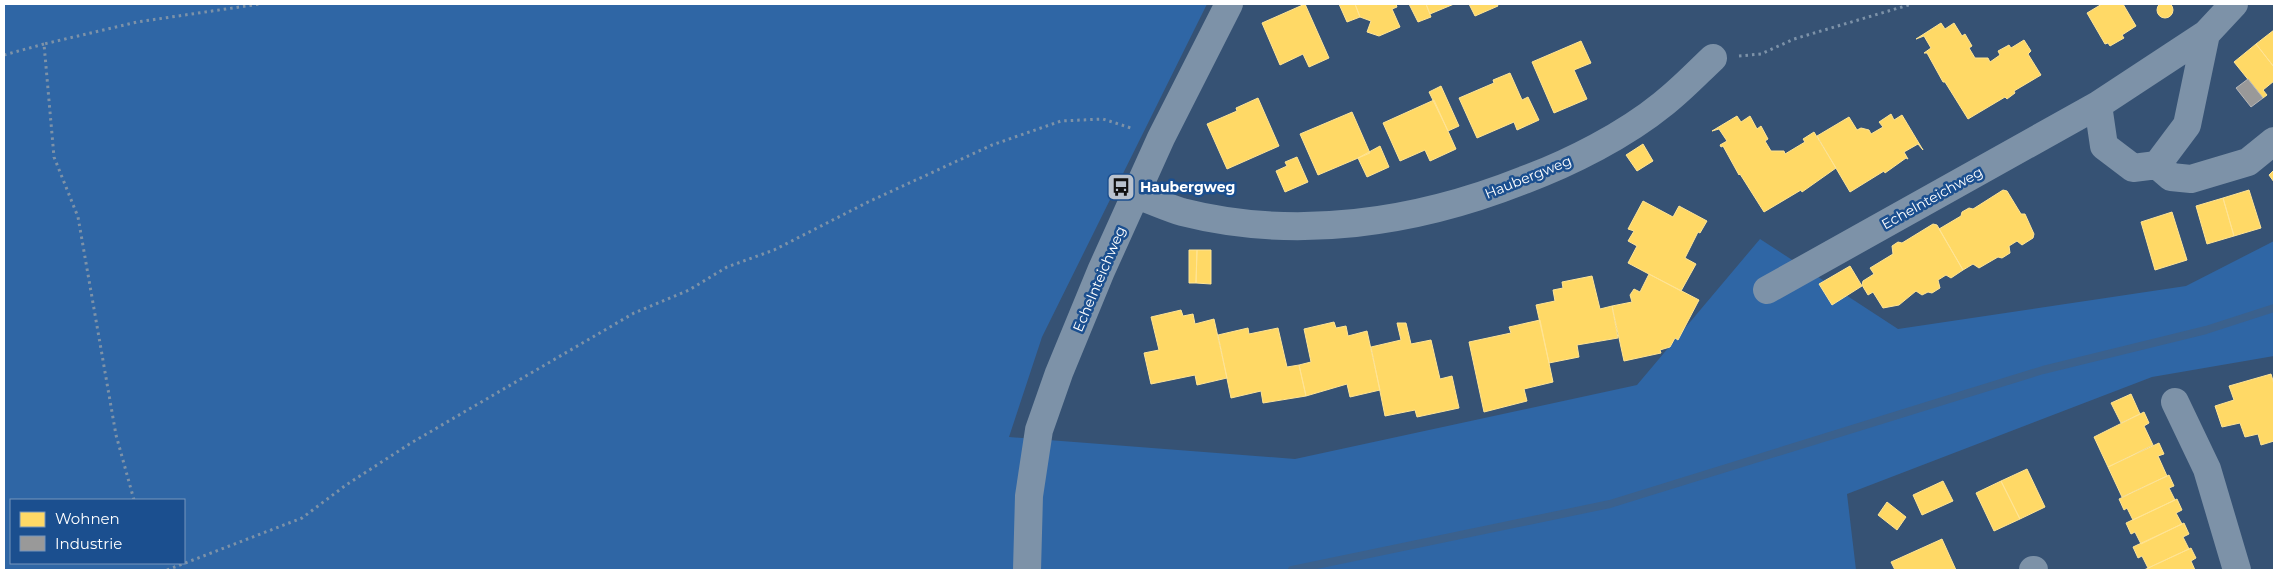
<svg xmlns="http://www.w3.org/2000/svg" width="2278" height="574" font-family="Montserrat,sans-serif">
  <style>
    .green { fill: #2f66a5; fill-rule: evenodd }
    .homes { fill: #ffd966; stroke: #ffe494 }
    .industry { fill: #999; stroke: #b8b8b8 }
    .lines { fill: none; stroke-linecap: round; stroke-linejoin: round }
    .stream { stroke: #3b618d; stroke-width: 8 }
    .path { stroke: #7d92a8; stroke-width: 3; stroke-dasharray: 2.5 4; stroke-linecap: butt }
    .minor { stroke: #7d92a8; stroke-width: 28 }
    .labels { text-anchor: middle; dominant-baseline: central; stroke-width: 5; stroke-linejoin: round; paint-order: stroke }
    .street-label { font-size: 14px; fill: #fff; stroke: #1b4f8f }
    .poi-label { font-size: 14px; font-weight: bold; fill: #fff; stroke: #1b4f8f; text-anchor: start }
  </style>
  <rect width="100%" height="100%" fill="#365274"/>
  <path class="green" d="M4,4H1207L1042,337L1009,437L1295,459L1637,385L1760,239L1898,329L2186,286L2274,241V356L2152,377L1847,494L1856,570H4ZM11,500H184V563H11Z"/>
  <path class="homes" d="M2157 10a8 8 0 1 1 16 0a8 8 0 1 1-16 0Z
    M1305,4L1329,58L1309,67L1303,54L1280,65L1262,23Z
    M1339,4H1355L1360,17L1347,22Z
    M1355,4H1396L1397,7L1392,9L1400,27L1379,36L1367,32L1371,21L1360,17Z
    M1409,4H1426L1431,17L1418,22Z
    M1426,4H1454L1430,14Z
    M1469,4H1497L1498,6L1475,16Z
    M2102,4H2123L2136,26L2122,35L2124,38L2110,46L2108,43L2105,44L2087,13Z
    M1941,23L1945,29L1954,23L1962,36L1965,34L1972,46L1969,48L1975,58H1988L1990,62L2000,55L1998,51L2009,45L2011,48L2024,40L2031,51L2028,54L2041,75L2014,91L2015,93L2007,99L2005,97L1968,119L1945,82H1943L1927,53H1924L1931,48L1924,36L1916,39Z
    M2274,30V67L2256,44Z
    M1581,41L1591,63L1574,70L1587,99L1554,113L1532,62Z
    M2256,44L2274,67V81L2263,90L2267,95L2263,98L2234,62Z
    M1510,73L1522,100L1528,97L1539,120L1517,130L1514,122L1477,138L1459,98L1494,83L1493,80Z
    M1441,86L1459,126L1448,131L1429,92Z
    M1258,98L1279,146L1227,169L1207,124L1237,111L1236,108Z
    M1434,100L1456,149L1430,161L1425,150L1400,161L1383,123Z
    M1352,112L1370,153L1318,175L1300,134Z
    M1891,114L1894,120L1902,115L1923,150L1918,144L1904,152L1908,159L1906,158L1885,173L1884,171L1850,192L1817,136L1849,117L1857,130L1861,128L1869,130L1871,134L1883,127L1879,122Z
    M1737,116L1741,122L1750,116L1757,129L1761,126L1768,139L1765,141L1771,151H1784L1785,154L1805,142L1803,139L1814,132L1836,168L1802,192L1801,190L1764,212L1740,174L1739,175L1723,146L1721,147L1720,145L1727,141L1719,129L1712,131Z
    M1643,144L1653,161L1637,171L1626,155Z
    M1380,146L1389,167L1367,177L1358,158Z
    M1297,157L1308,182L1285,192L1276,171L1287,166L1285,162Z
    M2274,170V182L2269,175Z
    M2003,190L2007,191L2021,214H2025L2034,234L2033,238L2022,245L2017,241L2009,246L2010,253L2002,258L1998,257L1979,268L1973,264L1963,270L1939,229L1961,216L1962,212L1969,208L1973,209Z
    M2249,190L2261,228L2234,236L2223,198Z
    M2223,198L2234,236L2207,244L2196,206Z
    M1643,201L1673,217L1679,206L1707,221L1700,233L1698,232L1685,258L1696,264L1681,291L1628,263L1637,246L1628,241L1634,231L1628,229Z
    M2172,212L2187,260L2155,270L2141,222Z
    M1933,224L1937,225L1963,270L1951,278L1946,275L1938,280L1940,288L1932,293L1928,292L1922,295L1916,291L1899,305L1883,308L1873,292L1868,295L1862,285L1863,281L1874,274L1870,268L1893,254L1892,246L1898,242L1902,243Z
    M1189,250H1197L1196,283H1189Z
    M1197,250H1211V284L1196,283Z
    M1850,266L1862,286L1832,305L1819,284Z
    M1649,274L1699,300L1678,340L1675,338L1670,347L1660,350L1661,353L1624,361L1612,306L1632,302L1630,295L1634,289L1640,292Z
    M1592,276L1600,309L1612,306L1618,338L1577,345L1579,357L1549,363L1536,305L1555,301L1553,290L1563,288L1562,282Z
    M1181,310L1183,316L1193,314L1195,324L1214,319L1227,378L1197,385L1195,375L1151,384L1144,353L1159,350L1151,317Z
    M1540,320L1553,382L1524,389L1527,401L1484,412L1469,342L1511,333L1509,327Z
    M1334,322L1336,328L1346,326L1348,336L1367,331L1380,390L1350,397L1347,384L1306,396L1299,365L1311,362L1304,329Z
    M1397,323H1406L1411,344L1431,340L1440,379L1452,376L1459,408L1417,417L1415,410L1385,416L1371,347L1401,340Z
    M1248,328L1249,334L1278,328L1287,367L1299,365L1306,396L1263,403L1261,391L1231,398L1218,335Z
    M2271,374L2274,384V441L2261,445L2258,434L2245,437L2240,423L2222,427L2215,406L2234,400L2229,386Z
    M2131,394L2140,414L2121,423L2111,403Z
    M2144,412L2149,423L2144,426L2153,445L2108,467L2094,437Z
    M2159,443L2164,454L2158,456L2167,476L2122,497L2108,467Z
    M2027,469L2045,507L2020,519L2001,481Z
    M2169,475L2174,486L2169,488L2175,500L2133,520L2127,508L2124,510L2119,499Z
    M1943,481L1953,501L1922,515L1913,495Z
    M2001,481L2020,519L1994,531L1976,493Z
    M2177,499L2182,510L2176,513L2182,524L2141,544L2135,532L2131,534L2126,523Z
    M1887,502L1906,517L1897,530L1878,515Z
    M2184,523L2189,534L2183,537L2189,549L2148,568L2142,556L2138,558L2133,547Z
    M1942,539L1956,570H1895L1891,562Z
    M2191,548L2196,558L2191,561L2195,570H2144Z"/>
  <path class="industry" d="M2248,79L2263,98L2251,107L2236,88Z"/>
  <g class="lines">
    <path class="stream" d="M1292,570L1610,504L2043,370L2206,330L2274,308"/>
    <path class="path" d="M4,55L44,44
      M1739,56L1761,54L1794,39L1912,4
      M134,500L116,435L78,217L54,157L44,44L137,22L260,4
      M167,570L302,518L346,485L411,443L634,313L689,290L727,267L774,250L868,202L992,145L1061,121L1103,119L1134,129"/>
    <path class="minor" d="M2098,105L2104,146L2133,168L2157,165L2187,125L2206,34
      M2157,165L2171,177L2191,179L2248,162L2274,141
      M1136,195C1151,200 1166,207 1182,212C1296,241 1416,223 1524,180C1570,163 1625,135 1663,104C1681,90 1697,73 1713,58
      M1767,290L2098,105L2206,34L2234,4
      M2175,402L2207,469L2237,570
      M1027,570L1029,496L1039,430L1059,373L1101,271L1161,138L1229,4
      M2033,570H2034"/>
  </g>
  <defs>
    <symbol id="bus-square" viewBox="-11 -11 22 22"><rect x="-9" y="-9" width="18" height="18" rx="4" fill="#b9c2ce" stroke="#1b4f8f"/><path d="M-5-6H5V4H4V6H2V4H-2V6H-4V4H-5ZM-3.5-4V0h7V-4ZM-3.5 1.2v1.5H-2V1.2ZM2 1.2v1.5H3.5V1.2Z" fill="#111"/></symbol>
  </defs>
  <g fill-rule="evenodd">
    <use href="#bus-square" x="1105" y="171" width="32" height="32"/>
  </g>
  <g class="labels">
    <g class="street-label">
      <text transform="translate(1528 177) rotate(-22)">Haubergweg</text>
      <text transform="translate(1932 198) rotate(-29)">Echelnteichweg</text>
      <text transform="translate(1099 279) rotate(-67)">Echelnteichweg</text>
    </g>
    <g class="poi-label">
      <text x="1140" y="187">Haubergweg</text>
    </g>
  </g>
  <rect width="2278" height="574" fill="none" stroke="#ffffff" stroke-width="10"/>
  <rect x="10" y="499" width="175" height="65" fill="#1b4f8f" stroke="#7695bc"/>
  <rect x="20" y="512" width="25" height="15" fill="#ffd966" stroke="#7695bc"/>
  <text x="55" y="524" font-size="15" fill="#ffffff">Wohnen</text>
  <rect x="20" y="536" width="25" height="15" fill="#999999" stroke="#7695bc"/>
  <text x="55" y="549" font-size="15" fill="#ffffff">Industrie</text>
</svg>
